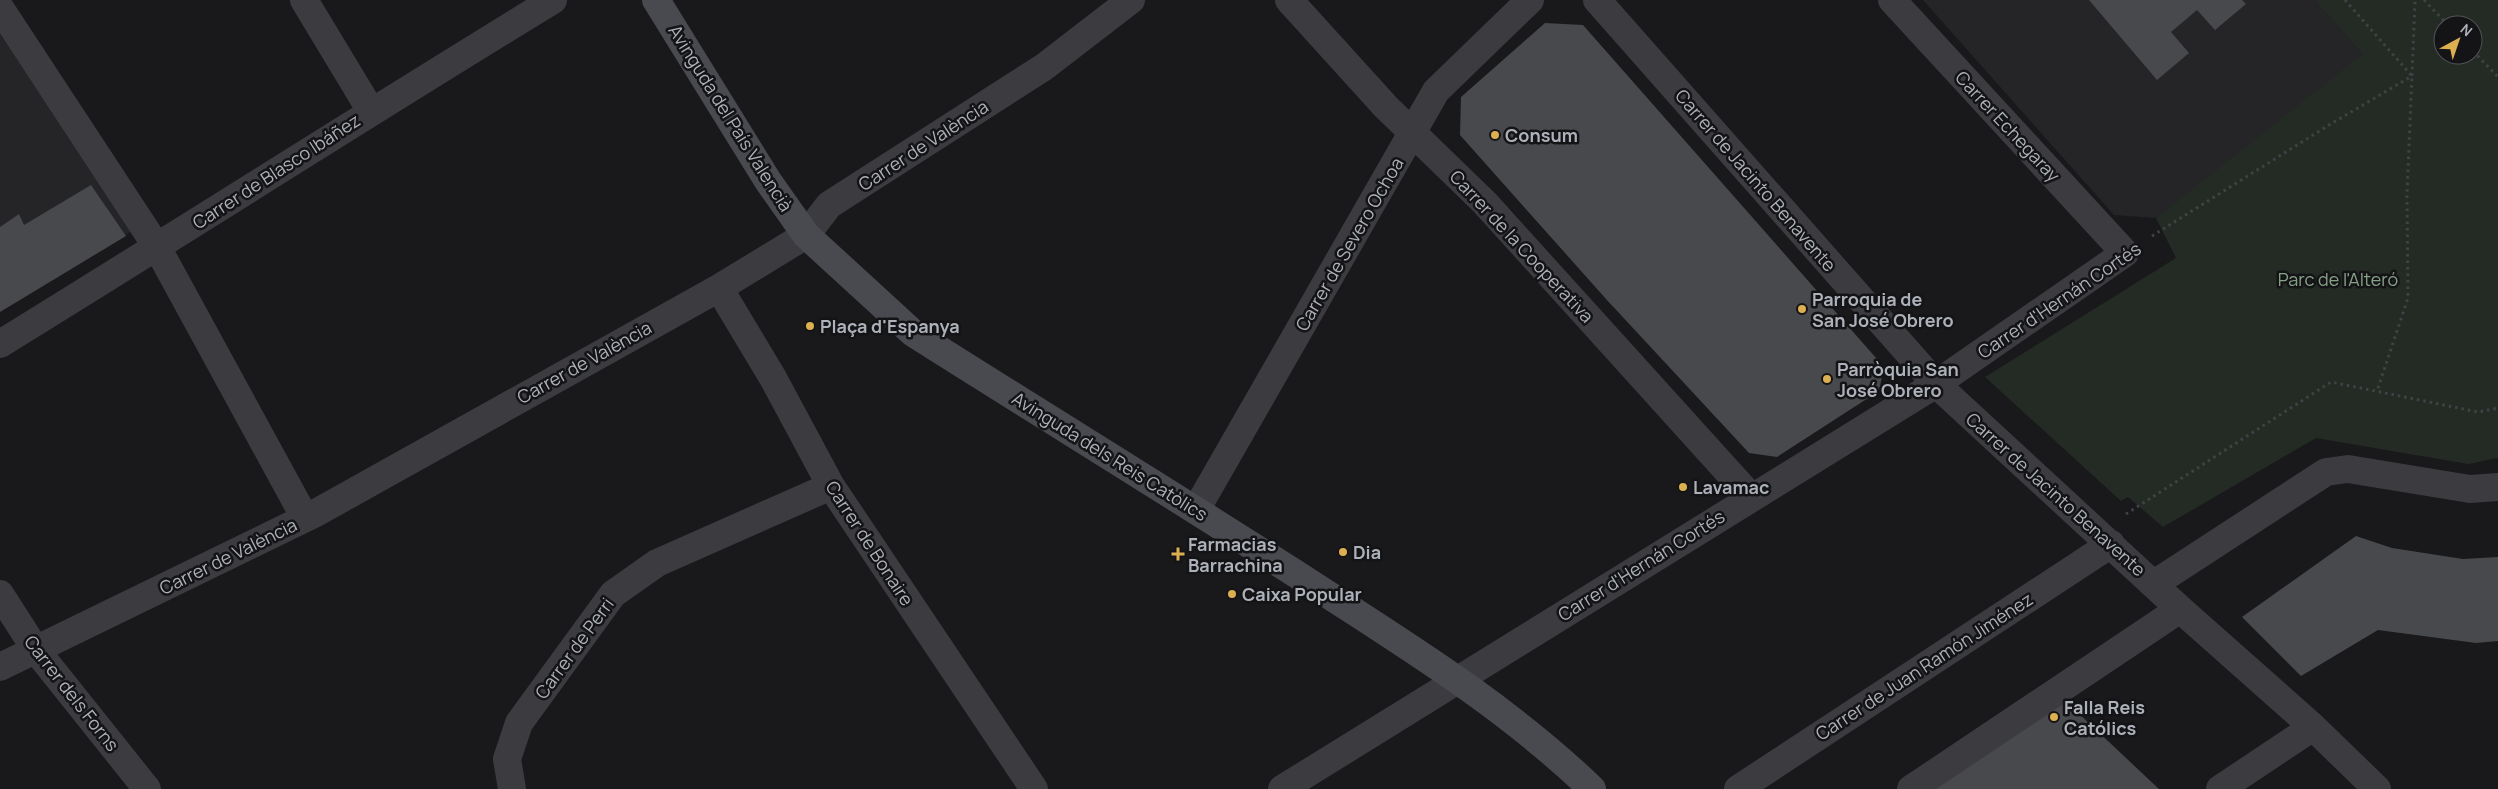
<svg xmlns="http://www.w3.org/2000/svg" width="2498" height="789" font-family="Manrope,sans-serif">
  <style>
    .built { fill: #252528 }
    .green { fill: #242b25; fill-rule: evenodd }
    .building { fill: #48494d }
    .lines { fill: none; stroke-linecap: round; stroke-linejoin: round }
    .path { stroke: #414246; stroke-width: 3; stroke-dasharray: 2.5 4; stroke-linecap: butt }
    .street { stroke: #3b3b40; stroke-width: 28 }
    .secondary { stroke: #494a4f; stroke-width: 28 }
    .poi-dot { fill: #dcaf51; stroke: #141416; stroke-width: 2 }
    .labels { text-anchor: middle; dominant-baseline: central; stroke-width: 5; stroke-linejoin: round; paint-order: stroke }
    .street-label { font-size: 18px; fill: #adb1b9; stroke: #141416 }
    .poi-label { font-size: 18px; font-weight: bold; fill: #adb1b9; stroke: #141416; text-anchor: start }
    .park-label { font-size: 18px; fill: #87a189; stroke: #141416 }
  </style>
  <rect width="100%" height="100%" fill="#19191b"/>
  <path class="built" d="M1923,0H2316L2364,54L2296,111L2156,218L2114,215Z
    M0,34L132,231L0,312Z"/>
  <path class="green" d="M2315,0H2498V458L2468,464L2316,438L2163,527L2128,497L2121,501L1985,377L2176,258L2156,218L2363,54ZM2443,25H2473V55H2443Z"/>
  <path class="building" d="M2089,0H2242L2246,4L2215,30L2197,10L2171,32L2189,53L2157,80Z
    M1545,23L1583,25L1884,367L1879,391L1777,457L1749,453L1606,299L1460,135L1461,97Z
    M91,185L126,236L0,312V227L19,214L24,225Z
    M2356,536L2392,548L2463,559L2498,557V641L2476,643L2378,630L2301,676L2242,617Z
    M2058,694L2159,789H1916Z"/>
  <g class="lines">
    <path class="path" d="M2345,0L2412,76L2407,193L2408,298L2377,391
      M2424,0L2448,25
      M2473,51L2498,77
      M2152,236L2329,125L2412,76L2415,0
      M2126,514L2331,382L2478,412L2498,408"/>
    <path class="street" d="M304,0L371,111
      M1289,0L1386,107L1485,203L1751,497
      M1597,0L1936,384L2180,609L2313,727L2377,789
      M0,8L157,247L305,518
      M719,288L773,378L831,486L1034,789
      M0,344C185,230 368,113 553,0
      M1196,510L1436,91L1530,0
      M2154,584L2326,472L2348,469L2470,489L2498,487
      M0,594L36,650L147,789
      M0,667L314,514L719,288L806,235L829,205L1044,67L1131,0
      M512,789L507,759L519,723L613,594L657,563L831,486
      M1282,789L1936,384L2125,253L1892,0
      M1738,789L2111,544
      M1911,789L2180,609
      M2220,789L2313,727"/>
    <path class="secondary" d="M656,0L768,181L806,235L913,333C1044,416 1176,497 1307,581C1406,645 1507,707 1592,789"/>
  </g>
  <g class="poi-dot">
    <circle cx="1495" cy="135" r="5"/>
    <circle cx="1802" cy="309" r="5"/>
    <circle cx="810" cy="326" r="5"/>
    <circle cx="1827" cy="379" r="5"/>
    <circle cx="1683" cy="487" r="5"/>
    <circle cx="1343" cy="552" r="5"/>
    <path d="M1175.5 546.5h5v5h5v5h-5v5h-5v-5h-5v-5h5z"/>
    <circle cx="1232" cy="594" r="5"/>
    <circle cx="2054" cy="717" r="5"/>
  </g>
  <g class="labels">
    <g class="street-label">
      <text transform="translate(731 118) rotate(58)">Avinguda del País Valencià</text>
      <text transform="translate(2008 126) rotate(47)">Carrer Echegaray</text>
      <text transform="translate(923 145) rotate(-33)">Carrer de València</text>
      <text transform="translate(276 171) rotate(-33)">Carrer de Blasco Ibáñez</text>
      <text transform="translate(1756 180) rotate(49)">Carrer de Jacinto Benavente</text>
      <text transform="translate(1349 244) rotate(-60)">Carrer de Severo Ochoa</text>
      <text transform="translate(1522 246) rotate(47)">Carrer de la Cooperativa</text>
      <text transform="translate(2059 300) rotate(-34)">Carrer d'Hernán Cortés</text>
      <text transform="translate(584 362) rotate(-29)">Carrer de València</text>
      <text transform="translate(1110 456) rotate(32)">Avinguda dels Reis Catòlics</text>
      <text transform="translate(2056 494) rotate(42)">Carrer de Jacinto Benavente</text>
      <text transform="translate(870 543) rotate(57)">Carrer de Bonaire</text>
      <text transform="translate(228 556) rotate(-26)">Carrer de València</text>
      <text transform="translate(1641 565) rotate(-32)">Carrer d'Hernán Cortés</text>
      <text transform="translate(574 648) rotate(-54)">Carrer de Perri</text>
      <text transform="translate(1924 666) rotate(-33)">Carrer de Juan Ramón Jiménez</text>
      <text transform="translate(72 693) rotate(52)">Carrer dels Forns</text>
    </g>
    <g class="poi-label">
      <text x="1505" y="135">Consum</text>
      <text x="1812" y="299">Parroquia de<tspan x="1812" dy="21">San José Obrero</tspan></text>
      <text x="820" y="326">Plaça d'Espanya</text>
      <text x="1837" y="369">Parròquia San<tspan x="1837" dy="21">José Obrero</tspan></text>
      <text x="1693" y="487">Lavamac</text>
      <text x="1188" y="544">Farmacias<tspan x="1188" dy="21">Barrachina</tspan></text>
      <text x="1353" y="552">Dia</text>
      <text x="1242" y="594">Caixa Popular</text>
      <text x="2064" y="707">Falla Reis<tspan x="2064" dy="21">Católics</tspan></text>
    </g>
    <g class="park-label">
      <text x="2338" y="279">Parc de l'Alteró</text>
    </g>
  </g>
  <g transform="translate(2458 40) rotate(40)"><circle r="24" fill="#141416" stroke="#515357"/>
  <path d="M0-4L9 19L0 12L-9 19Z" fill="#dcaf51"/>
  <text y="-8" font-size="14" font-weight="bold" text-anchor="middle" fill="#adb1b9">N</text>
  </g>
</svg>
